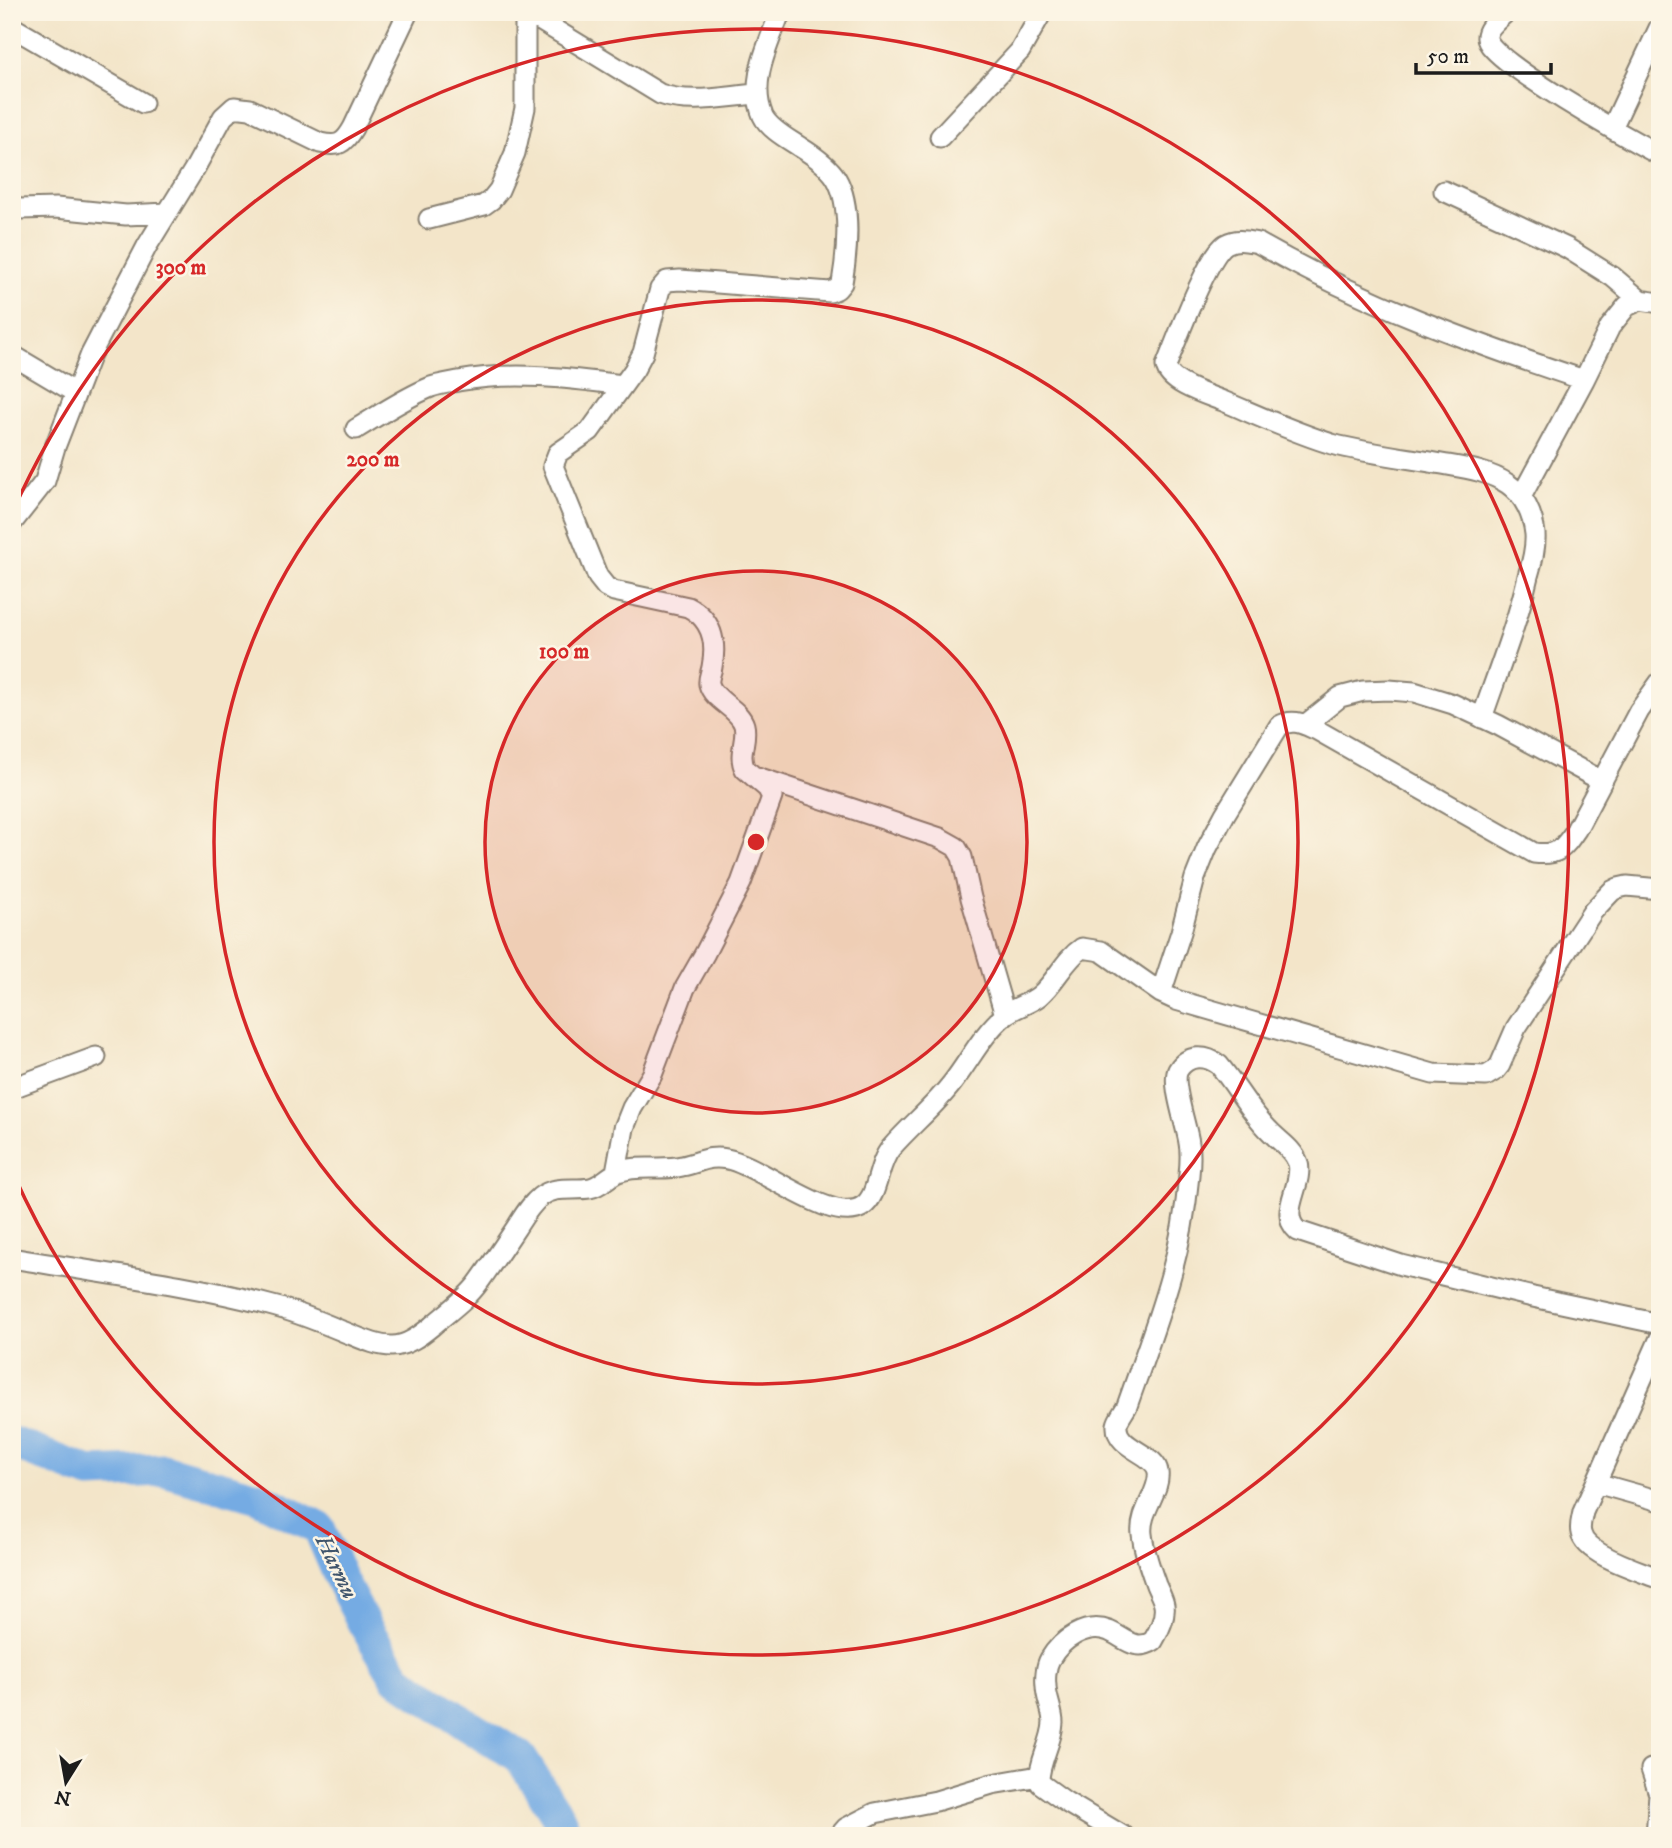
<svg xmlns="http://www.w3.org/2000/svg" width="1672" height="1848" font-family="'IM FELL DW Pica',serif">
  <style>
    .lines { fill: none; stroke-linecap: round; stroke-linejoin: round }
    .river { stroke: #75abe3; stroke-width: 33 }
    .minor-casing { stroke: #888072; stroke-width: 23 }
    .minor { stroke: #fff; stroke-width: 19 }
    .ring { fill: none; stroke: #d62828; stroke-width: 3.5 }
    .labels { text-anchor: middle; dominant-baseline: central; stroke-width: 5; stroke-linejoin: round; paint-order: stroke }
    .water-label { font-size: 23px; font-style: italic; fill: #40556c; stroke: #fcf5e5 }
    .centre { fill: #d62828; stroke: #fcf5e5; stroke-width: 3.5 }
    .ring-label { font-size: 21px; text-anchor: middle; font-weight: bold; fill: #d62828; stroke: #fcf5e5; stroke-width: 5; stroke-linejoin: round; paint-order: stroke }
  </style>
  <rect width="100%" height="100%" fill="#fcf5e5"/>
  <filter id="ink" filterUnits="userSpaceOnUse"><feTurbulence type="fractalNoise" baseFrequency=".0143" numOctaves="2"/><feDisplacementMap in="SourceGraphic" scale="14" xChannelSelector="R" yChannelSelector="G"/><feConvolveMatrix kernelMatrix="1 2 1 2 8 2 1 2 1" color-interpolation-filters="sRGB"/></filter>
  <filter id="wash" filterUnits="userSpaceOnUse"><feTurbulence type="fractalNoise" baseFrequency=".00686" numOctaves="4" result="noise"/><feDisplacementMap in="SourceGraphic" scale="28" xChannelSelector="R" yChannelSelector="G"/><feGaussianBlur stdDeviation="1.57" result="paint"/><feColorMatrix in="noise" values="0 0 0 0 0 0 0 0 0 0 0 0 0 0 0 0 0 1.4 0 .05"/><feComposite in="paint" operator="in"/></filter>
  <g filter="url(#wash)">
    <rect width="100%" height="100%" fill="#f3e5c9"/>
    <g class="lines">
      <path class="river" d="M12,1443L90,1473L164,1470L258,1497L319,1528L342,1582L364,1624L397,1678L458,1719L520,1757L559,1818L567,1836"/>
    </g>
  </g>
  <g filter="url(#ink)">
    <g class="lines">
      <defs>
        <path id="minor" d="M526,12L660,94C690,105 727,96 758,94
          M1506,12C1499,19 1486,28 1487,38C1487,60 1635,142 1660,155
          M12,27L143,103
          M1612,128L1660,26
          M940,137L1020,51L1042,12
          M1444,191L1567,248L1613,277L1640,300
          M12,207L20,209L56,208L126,215L167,213
          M429,219L484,205L491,200L499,190L515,153L525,108V12
          M12,355L76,393
          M356,429C381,414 404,398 431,387C439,384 449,383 458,381C513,371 568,378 623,385
          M1521,497L1584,380L1610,327L1627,306L1640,300L1660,303
          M12,523L45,481L55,447L91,354L147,246L195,168L223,117L234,107L250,109L320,143C338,147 344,144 353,128L408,12
          M1482,718C1498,671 1517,624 1528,576C1532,563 1536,548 1535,534C1533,515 1524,495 1508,484C1489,471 1465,468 1442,464C1407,458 1366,453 1332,444C1295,433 1259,416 1223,401C1208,395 1169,384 1166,366C1176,342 1207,256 1226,244C1237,238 1247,241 1258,243C1361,302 1472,343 1584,380
          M1305,725L1340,697L1363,691L1389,690L1414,692L1453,704L1498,725L1602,781
          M757,777L940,838L956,847L962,857L971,898L1005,1015
          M1161,993L1181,932L1195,878L1207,848L1225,814L1279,726C1293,718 1303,724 1317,730L1534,853C1558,856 1563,849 1576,830L1639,711L1660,682
          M12,1088L96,1057
          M616,1172L624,1128L632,1108L652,1075L685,988L705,953L741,883L772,797L767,788L745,769C737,754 748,740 744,725C739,708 713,701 709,684C708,678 711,673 712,667C717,642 712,619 688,607L614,591L606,587L598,577L553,466L558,453L590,431L634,370L643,353L660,289L667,281L680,280L830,292L837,289L842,283C847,254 852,205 836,178C828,165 813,155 800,147C788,139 769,129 763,116C749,83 767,48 778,18L782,12
          M12,1258C98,1273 185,1283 269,1305C294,1311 318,1321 342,1331C358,1337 375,1346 392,1346C407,1346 421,1335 432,1326C448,1312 467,1299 479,1282C492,1264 504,1246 516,1228C523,1217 530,1205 540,1197C555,1185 573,1191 590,1188C601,1186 608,1176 618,1172C638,1164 662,1171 682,1166C699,1163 708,1155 727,1159C761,1165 833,1227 863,1206C879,1195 877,1164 891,1148C911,1125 935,1106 953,1082C970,1060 983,1033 1005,1015C1015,1007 1029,1004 1039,996C1056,982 1064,960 1082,948L1101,951L1161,993L1176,1000L1433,1074L1486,1076L1496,1070L1500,1065L1516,1028L1593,911L1612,891L1618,888L1627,886L1660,889
          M1660,1338L1583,1512C1582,1518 1579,1526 1581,1533C1585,1555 1641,1571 1660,1579
          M1596,1483L1660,1501
          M1651,1769L1659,1794L1656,1836
          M839,1836L846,1828L875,1813L936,1801L992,1784L1039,1776
          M1123,1836L1066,1802L1041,1784L1039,1781C1039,1761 1052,1743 1053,1723C1053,1711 1046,1698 1046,1686C1045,1678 1046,1666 1050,1659C1061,1640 1086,1622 1109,1631C1125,1638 1135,1652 1153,1641C1159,1631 1166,1617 1164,1605C1163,1599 1159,1592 1156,1585C1150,1568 1144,1552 1142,1534C1139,1511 1161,1491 1158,1472C1156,1453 1115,1449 1117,1425C1118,1419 1124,1412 1127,1406C1142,1363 1159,1319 1171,1275C1180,1243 1186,1208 1189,1175C1190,1165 1191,1153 1189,1143C1187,1127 1171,1083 1178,1070C1188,1054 1206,1055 1219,1065C1239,1089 1253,1117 1277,1138C1285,1145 1294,1152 1298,1163C1304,1185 1277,1213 1298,1231L1401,1265L1533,1297L1660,1324"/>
      </defs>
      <use href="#minor" class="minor-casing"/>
      <use href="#minor" class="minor"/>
    </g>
  </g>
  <circle cx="756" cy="842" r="271" fill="#d62828" fill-opacity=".12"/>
  <g class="ring">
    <circle cx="756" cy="842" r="271"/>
    <circle cx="756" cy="842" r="542"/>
    <path d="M13 511A813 813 0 1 1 13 1173"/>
  </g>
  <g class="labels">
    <g class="water-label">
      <text transform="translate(336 1567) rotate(64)">Harmu</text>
    </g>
  </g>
  <circle cx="756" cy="842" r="10" class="centre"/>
  <g class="ring-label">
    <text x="181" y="274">300 m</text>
    <text x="373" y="466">200 m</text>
    <text x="564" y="658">100 m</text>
  </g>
  <rect width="1672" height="1848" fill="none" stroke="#fcf5e5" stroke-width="42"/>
  <g transform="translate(66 1782) rotate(191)" stroke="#fcf5e5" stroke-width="5" paint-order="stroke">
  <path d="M0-5L12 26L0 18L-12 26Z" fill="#1c1c1c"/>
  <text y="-10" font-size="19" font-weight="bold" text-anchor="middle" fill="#1c1c1c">N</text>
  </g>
  <path d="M1416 63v10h135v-10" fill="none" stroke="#1c1c1c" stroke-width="3.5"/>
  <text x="1427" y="63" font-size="21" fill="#1c1c1c" stroke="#fcf5e5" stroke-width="5" paint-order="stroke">50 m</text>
</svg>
